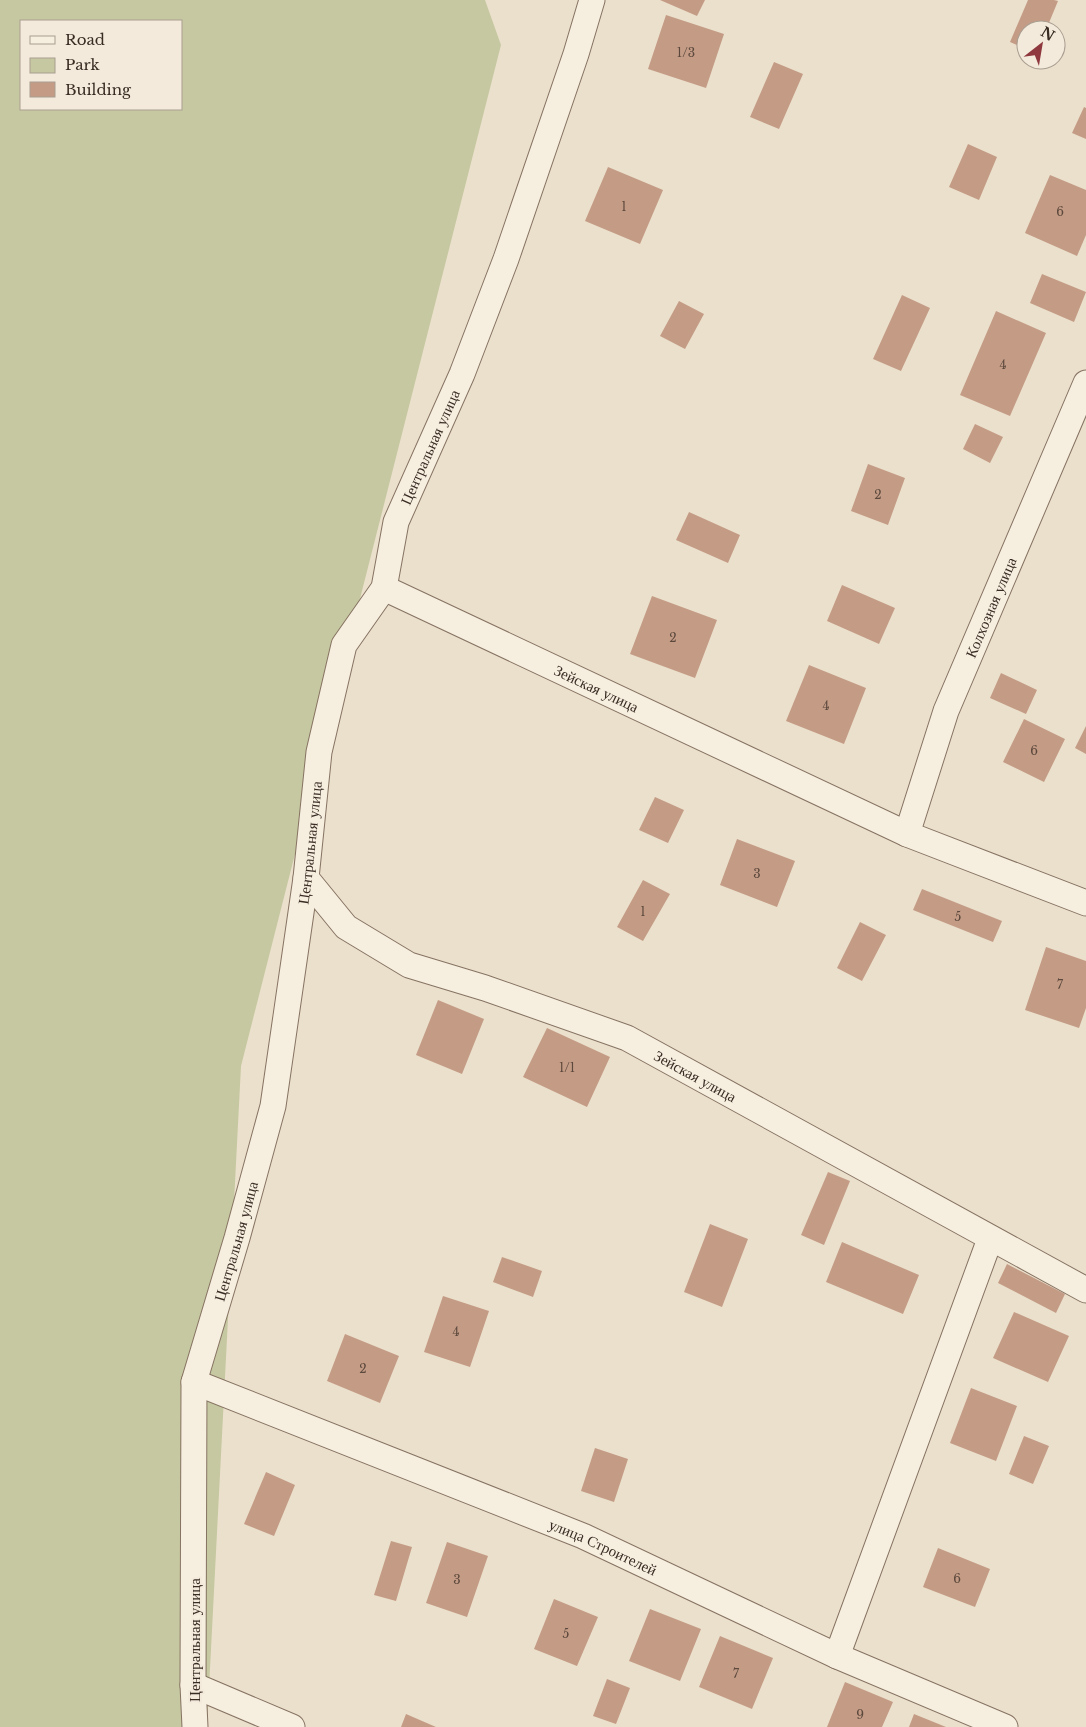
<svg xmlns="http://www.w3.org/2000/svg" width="1086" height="1727" font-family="'Libre Baskerville',serif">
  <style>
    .green { fill: #c6c8a1; fill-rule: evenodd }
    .building { fill: #c49c86 }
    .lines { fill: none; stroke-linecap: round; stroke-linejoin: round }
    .minor-casing { stroke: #867362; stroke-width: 27 }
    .minor { stroke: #f6eedf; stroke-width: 25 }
    .labels { text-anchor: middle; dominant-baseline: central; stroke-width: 4; stroke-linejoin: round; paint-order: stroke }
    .number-label { font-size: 12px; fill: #5c483c }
    .street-label { font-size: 15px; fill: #392c23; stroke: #f3eadb }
  </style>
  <rect width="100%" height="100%" fill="#ebe0cc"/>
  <path class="green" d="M0,0H485L501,45L241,1066L207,1727H0ZM21,21H181V109H21Z"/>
  <path class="building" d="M660,0H705L697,16Z
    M1028,0H1054L1058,1L1046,30H1026V49L1010,42Z
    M666,15L724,34L706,88L648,69Z
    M774,62L803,74L779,129L750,117Z
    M1084,107L1086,108V139L1072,133Z
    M968,144L997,157L979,200L949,187Z
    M608,167L663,190L640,244L585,221Z
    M1050,175L1086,190V235L1077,256L1025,233Z
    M1042,274L1086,292L1074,322L1030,303Z
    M902,295L930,308L901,371L873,359Z
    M679,301L704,314L685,349L660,336Z
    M996,311L1046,333L1010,416L960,395Z
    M975,424L1003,437L990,463L963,449Z
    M868,464L905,478L888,525L851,511Z
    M689,512L740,535L728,563L676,540Z
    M842,585L895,608L879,644L827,621Z
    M652,596L717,620L695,678L630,654Z
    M809,665L866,688L844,744L786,721Z
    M1001,673L1037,690L1026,714L990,698Z
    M1024,719L1065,739L1044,782L1003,762Z
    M1086,726V754L1075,748Z
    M655,797L684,810L668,843L639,830Z
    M737,839L795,861L777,907L720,885Z
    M643,880L670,894L643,941L617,927Z
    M922,889L1002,921L993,942L913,910Z
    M860,922L886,935L862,981L837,968Z
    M1046,947L1086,961V1008L1079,1028L1025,1010Z
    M438,1000L484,1019L462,1074L416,1055Z
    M547,1028L610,1057L587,1107L523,1077Z
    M828,1172L850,1181L824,1245L801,1235Z
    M710,1224L748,1239L722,1307L684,1292Z
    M842,1242L919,1275L903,1314L826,1282Z
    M502,1257L542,1271L533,1297L493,1282Z
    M1007,1264L1065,1294L1056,1313L998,1283Z
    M443,1296L489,1311L470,1367L424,1352Z
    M1014,1312L1069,1336L1048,1382L993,1358Z
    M345,1334L399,1356L380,1403L327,1381Z
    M971,1388L1017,1406L996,1461L950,1443Z
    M1024,1436L1049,1446L1033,1484L1009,1474Z
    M595,1448L628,1459L614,1502L581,1491Z
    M266,1472L295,1485L274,1536L244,1524Z
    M391,1541L412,1547L396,1601L374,1595Z
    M447,1542L488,1556L467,1617L426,1603Z
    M938,1548L990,1569L975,1607L923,1587Z
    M554,1599L598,1617L577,1666L534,1649Z
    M650,1609L701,1629L680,1681L629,1661Z
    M720,1636L773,1658L752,1709L699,1687Z
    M607,1679L630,1688L616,1724L593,1716Z
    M845,1682L893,1702L882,1727H827Z
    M406,1714L436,1727H401Z
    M914,1714L946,1727H909Z"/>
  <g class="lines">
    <defs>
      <g id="minor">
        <path id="s1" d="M384,588L907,834L1086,903"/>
        <path id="s2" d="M907,834L946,711L1086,383"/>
        <path id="s3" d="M306,878L346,927L409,965L485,988L627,1038L1086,1290"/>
        <path id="s4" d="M194,1382L583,1536L837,1656L1005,1727"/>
        <path d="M837,1656L990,1239"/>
        <path d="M193,1685L292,1727"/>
        <path id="s5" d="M195,1727L193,1685L194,1382L237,1238L273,1106L306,878L319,752L344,645L384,588L396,522L462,374L506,259L576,54L592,0"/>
      </g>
    </defs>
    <use href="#minor" class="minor-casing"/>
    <use href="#minor" class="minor"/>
  </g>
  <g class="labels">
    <g class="number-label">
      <text x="686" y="52">1/3</text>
      <text x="624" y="206">1</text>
      <text x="1060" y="211">6</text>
      <text x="1003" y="364">4</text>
      <text x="878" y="494">2</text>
      <text x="673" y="637">2</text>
      <text x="826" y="705">4</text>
      <text x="1034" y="750">6</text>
      <text x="757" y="873">3</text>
      <text x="643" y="911">1</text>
      <text x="958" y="916">5</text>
      <text x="1060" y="984">7</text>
      <text x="567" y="1067">1/1</text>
      <text x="456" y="1331">4</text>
      <text x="363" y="1368">2</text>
      <text x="957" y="1578">6</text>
      <text x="457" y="1579">3</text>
      <text x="566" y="1633">5</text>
      <text x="736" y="1673">7</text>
      <text x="860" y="1714">9</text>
    </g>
    <g class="street-label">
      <text stroke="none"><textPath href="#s5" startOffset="1318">Центральная улица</textPath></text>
      <text stroke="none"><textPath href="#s2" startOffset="242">Колхозная улица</textPath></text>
      <text stroke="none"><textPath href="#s1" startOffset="235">Зейская улица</textPath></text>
      <text stroke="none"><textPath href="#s5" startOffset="898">Центральная улица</textPath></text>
      <text stroke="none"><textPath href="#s3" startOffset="445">Зейская улица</textPath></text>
      <text stroke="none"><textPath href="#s5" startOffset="492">Центральная улица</textPath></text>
      <text stroke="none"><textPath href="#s4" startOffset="441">улица Строителей</textPath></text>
      <text transform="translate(194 1640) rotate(-90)">Центральная улица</text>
    </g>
  </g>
  <rect x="20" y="20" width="162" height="90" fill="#f3eadb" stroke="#a99e91"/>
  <rect x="30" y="36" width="25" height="8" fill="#f6eedf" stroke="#a99e91"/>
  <text x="65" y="45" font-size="15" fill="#392c23">Road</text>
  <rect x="30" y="58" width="25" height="15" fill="#c6c8a1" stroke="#a99e91"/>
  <text x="65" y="70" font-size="15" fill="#392c23">Park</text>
  <rect x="30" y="82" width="25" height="15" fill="#c49c86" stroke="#a99e91"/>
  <text x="65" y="95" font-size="15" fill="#392c23">Building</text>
  <g transform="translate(1041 45) rotate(31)"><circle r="24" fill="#f3eadb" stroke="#a99e91"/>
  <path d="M0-4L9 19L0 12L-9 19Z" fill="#8f383e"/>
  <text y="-8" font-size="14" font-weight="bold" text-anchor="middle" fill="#392c23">N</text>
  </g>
</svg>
